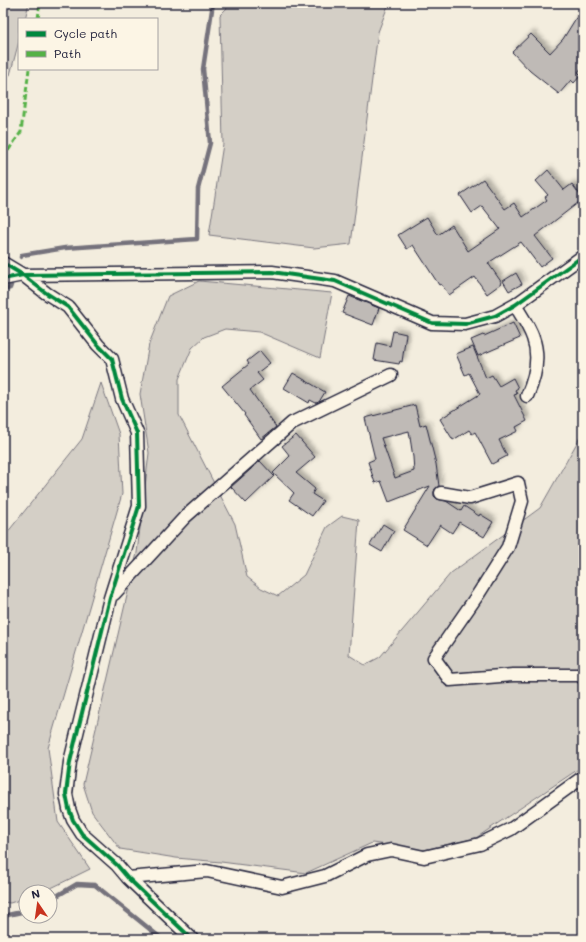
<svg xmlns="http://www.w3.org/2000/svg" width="586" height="942" font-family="Mali,sans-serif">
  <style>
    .green { fill: #d4cfc6; stroke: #7b7880 }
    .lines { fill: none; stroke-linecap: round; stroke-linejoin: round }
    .stream { stroke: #75727b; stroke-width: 4.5 }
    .building { fill: #bfbab6; stroke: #22223b; fill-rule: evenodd; filter: url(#shadow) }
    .street-casing { stroke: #22223b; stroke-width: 15 }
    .street { stroke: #fcf5e5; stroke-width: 12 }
    .quiet { stroke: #55b146; stroke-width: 3; stroke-dasharray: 6 3; stroke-linecap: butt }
    .cycleway-casing { stroke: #fcf5e5; stroke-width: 6 }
    .cycleway { stroke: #00873e; stroke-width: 4 }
  </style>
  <defs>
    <filter id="shadow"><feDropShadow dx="3.5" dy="-3.5" stdDeviation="2" flood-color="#0004"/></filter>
  </defs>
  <rect width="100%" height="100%" fill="#f3edde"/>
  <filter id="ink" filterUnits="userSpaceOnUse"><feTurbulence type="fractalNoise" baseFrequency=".025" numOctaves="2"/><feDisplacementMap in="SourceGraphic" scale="8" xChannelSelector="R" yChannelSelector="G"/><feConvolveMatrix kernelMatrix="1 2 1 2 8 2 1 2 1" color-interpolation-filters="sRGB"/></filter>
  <g filter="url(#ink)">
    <path class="green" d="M3,3H29L25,19H19V41L10,75L3,77Z
      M232,3H389L378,32L351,244L314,248L209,235L223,144L220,15Z
      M199,281L332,293L320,358L259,332L225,329L204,337L192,348L179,379V415L235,524L247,577L261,588L278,596L304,575L327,527L342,516L359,520L349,655L365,665L380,657L451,573L540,508L583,432V766L476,838L424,850L372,843L306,873L221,862L176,858L120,849L92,812L83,784L137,553L149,453L140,394L149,344L168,296Z
      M101,383L119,434L122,494L48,748L58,822L90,869L43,892H26V898L10,903L3,902V538L82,439Z"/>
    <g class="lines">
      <path class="stream" d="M21,257L22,255L65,248L197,239L198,189L210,143L203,69L213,3
        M3,290L10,288L11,285
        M50,900L77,884L95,885L162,939
        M3,916L26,911"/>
    </g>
    <path class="building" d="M576,18L583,23V66L578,72L581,75L574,83L571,80L559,94L530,71L512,52L531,34L550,53L563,39Z
      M548,170L564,190L572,184L583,199L535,236L552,258L540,267L521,242L488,263L502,283L487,294L475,277L449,295L441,284L439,285L413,245L407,249L398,235L427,217L438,235L452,225L468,251L500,229L482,206L472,213L460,195L483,179L505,209L514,203L523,217L547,200L545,197L548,195L536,181Z
      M516,273L522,284L509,291L503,281Z
      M349,296L379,308L373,325L342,313Z
      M513,323L520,338L478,356L471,340L483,335L484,336Z
      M393,331L406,334L402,362L400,361L399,364L374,360L377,343L390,346Z
      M473,347L486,378L492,375L499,386L513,378L518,388L515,390L517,394L514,395L527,421L516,427L518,431L499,440L507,456L492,464L475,432L472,434L469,430L453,440L440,419L480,394L469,373L465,375L456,354Z
      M260,351L270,363L257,373L263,380L250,390L276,427L261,439L244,415L245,414L222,386L249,364L247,361Z
      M293,373L325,392L319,402L316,403L310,400L309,403L284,388Z
      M415,405L420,426L426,424L436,464L439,486L435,489L434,492V496L437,499L446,501L461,511L464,506L479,516L480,514L493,522L484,537L459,522L452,533L440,525L427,545L403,530L430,486L389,502L381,481L375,483L368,462L375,459L365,418ZM409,431L413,457L414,471L395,478L381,438Z
      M296,435L315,457L296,473L315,489L312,494L323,501L312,516L289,500L294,493L273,473L290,456L282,446Z
      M260,461L274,476L246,503L231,487Z
      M383,524L394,531L382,552L370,545Z"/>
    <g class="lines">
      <defs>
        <path id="street" d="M3,263L23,275L46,293L68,307L98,345L112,359L122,399L137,433L139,506L110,598L70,762L66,794L69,809L73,820L82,834L117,865L128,878L192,939
          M3,279L23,275L272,272L335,281L432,323L465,324L495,316L515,305L583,256
          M515,305C521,315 529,326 533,338C540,357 535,378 527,396
          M441,493L470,498L518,483L522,501L508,547L479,593L434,658L450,680L513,675H580L583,678
          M114,594L185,517L292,423L391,375
          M128,878L207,871L282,887L325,876L367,855L391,850L424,857L480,844L511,829L583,777"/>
      </defs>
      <use href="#street" class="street-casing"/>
      <use href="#street" class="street"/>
      <path class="quiet" d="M38,19L40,3
        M3,158L21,132L29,69"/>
      <defs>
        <path id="cycleway" d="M3,263L23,275L46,293L68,307L98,345L112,359L122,399L137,433L139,506L110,598L70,762L66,794L69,809L73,820L82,834L117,865L128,878L192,939
          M3,279L23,275L272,272L335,281L432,323L465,324L495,316L515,305L583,256"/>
      </defs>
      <use href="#cycleway" class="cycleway-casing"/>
      <use href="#cycleway" class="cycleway"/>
    </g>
  </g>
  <rect width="586" height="942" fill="none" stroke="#fcf5e5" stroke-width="16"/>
  <rect x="8" y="8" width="570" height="926" fill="none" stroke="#22223b" stroke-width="1.5" filter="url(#ink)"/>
  <rect x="18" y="18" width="140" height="52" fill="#fcf5e5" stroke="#a5a1a1"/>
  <rect x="26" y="31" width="20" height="6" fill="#00873e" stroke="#a5a1a1"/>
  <text x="54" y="38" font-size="12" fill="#22223b">Cycle path</text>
  <rect x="26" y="51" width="20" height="6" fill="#55b146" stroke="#a5a1a1"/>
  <text x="54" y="58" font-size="12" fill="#22223b">Path</text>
  <g transform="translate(38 904) rotate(347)"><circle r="19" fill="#fcf5e5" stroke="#a5a1a1"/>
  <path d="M0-3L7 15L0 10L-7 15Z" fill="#c8321e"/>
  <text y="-6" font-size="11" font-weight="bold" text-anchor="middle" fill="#22223b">N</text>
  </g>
</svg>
